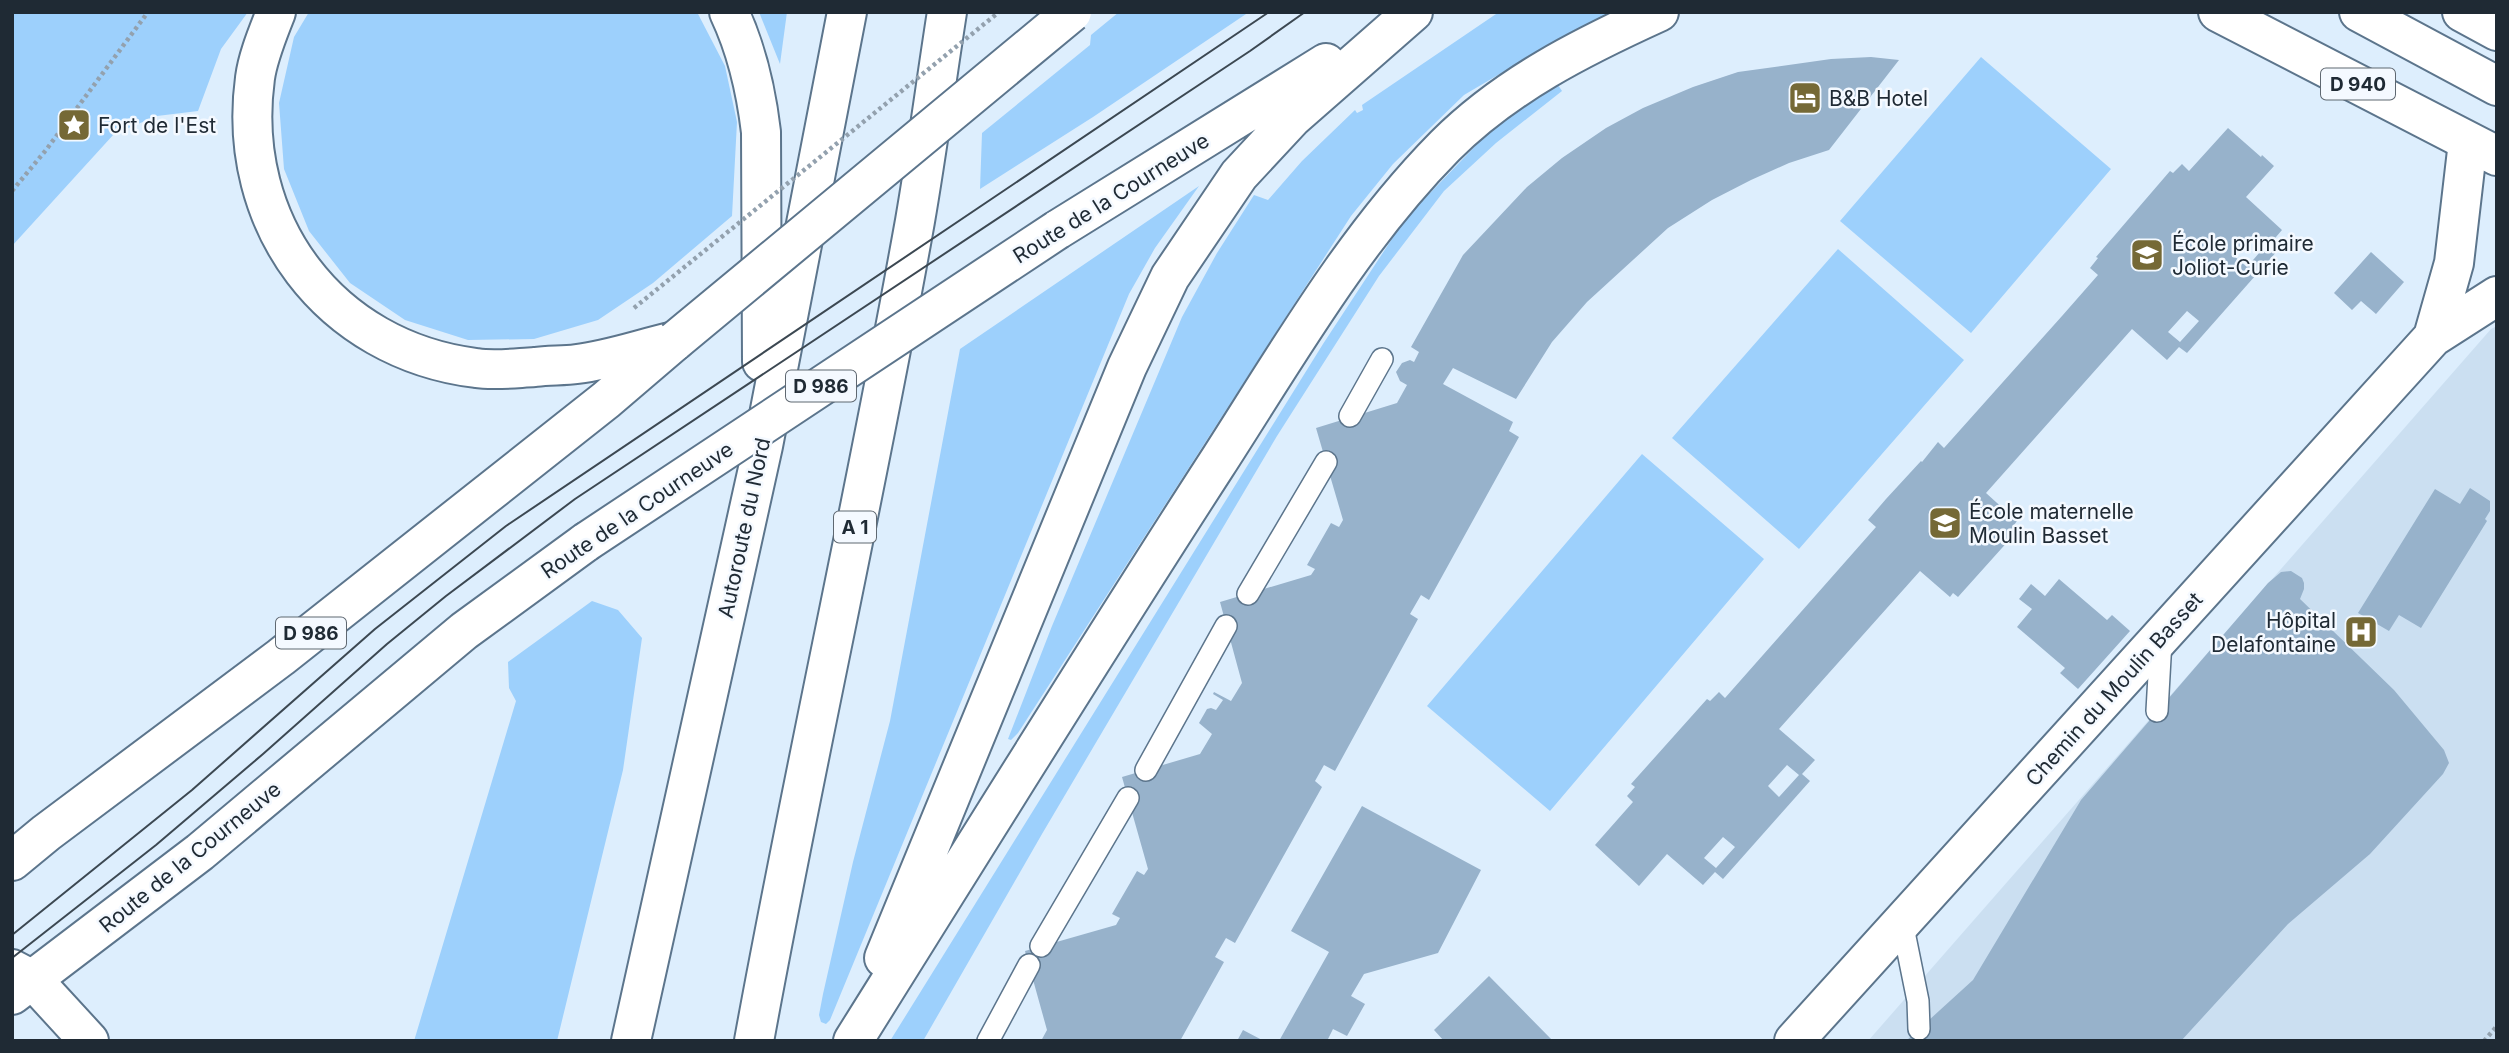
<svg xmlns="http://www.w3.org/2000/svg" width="2509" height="1053" font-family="Inter,sans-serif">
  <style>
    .built { fill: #cbdff1 }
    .green { fill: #9dd0fc }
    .building { fill: #97b2cb; fill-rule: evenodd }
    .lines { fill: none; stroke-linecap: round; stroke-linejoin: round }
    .service-casing { stroke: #5c758c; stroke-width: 24 }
    .minor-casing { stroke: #5c758c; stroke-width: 42 }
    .primary-casing { stroke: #5c758c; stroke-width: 42 }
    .motorway-casing { stroke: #5c758c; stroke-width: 42 }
    .path { stroke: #93a1ae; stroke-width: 4.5; stroke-dasharray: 3.5 3.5; stroke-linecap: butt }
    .service { stroke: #fff; stroke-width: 21 }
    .minor { stroke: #fff; stroke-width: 38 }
    .primary { stroke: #fff; stroke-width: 38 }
    .motorway { stroke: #fff; stroke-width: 38 }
    .tram { stroke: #3c4852; stroke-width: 2 }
    .primary-bridge-casing { stroke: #5c758c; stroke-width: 42; stroke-linecap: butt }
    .path-bridge { stroke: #93a1ae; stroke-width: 4.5; stroke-dasharray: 3.5 3.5; stroke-linecap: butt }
    .primary-bridge { stroke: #fff; stroke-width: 38 }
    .labels { text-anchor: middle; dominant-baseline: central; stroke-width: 5; stroke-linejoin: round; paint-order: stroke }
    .shield { fill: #f4f9ff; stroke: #5f6871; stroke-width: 2 }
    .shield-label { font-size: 19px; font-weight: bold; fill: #1f2a34 }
    .poi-label { font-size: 21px; fill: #1f2a34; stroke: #f4f9ff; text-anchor: start }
    .street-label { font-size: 21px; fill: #1f2a34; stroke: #f4f9ff }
  </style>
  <rect width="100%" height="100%" fill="#ddeefd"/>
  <path class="built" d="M2497,326V1041H1868L2491,329Z"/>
  <path class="green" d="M12,12H248L221,49L198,111L157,116L114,134L12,246Z
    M309,12H697L725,66L737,122L732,216L653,283L598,320L534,339L468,340L405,320L350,283L309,231L284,169L279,103L294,37Z
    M759,12H787L780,64Z
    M1119,12H1249L1093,117L980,189L982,133L1090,45L1091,35Z
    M1499,12H1616L1547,46L1464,95L1393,164L1351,216L1018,733L1011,740L1008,739L1052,626L1182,317L1217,253L1254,195L1268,200L1302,161L1355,110L1357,113L1363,110L1362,105Z
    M1981,57L2111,169L1971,333L1840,221Z
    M1556,82L1562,91L1496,143L1444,191L1379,276L1277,436L1042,834L923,1041H890L1323,344L1405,219L1485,136Z
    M1199,186L1155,248L1129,294L830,1020L826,1024L821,1022L819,1015L823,994L853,862L890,721L960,349Z
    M1838,249L1964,360L1799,549L1672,438Z
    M1642,454L1764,559L1550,811L1427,706Z
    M592,601L618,610L642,638L623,770L557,1041H414L516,701L509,688L508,662Z"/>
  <path class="building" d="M1871,57L1899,60L1829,150L1789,163L1751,180L1712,200L1668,228L1587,302L1552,342L1516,399L1453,368L1443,384L1513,422L1509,431L1519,437L1429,600L1421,595L1410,614L1418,619L1335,771L1324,765L1315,781L1322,787L1235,943L1226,938L1215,957L1224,962L1180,1041H1041L1047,1030L1025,951L1116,925L1120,918L1112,914L1137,871L1144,875L1148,869L1122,777L1200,754L1212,734L1199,723L1207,709L1211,708L1216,710L1223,700L1213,694L1214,692L1231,701L1242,683L1220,602L1311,575L1315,569L1307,565L1331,523L1339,527L1343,520L1316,428L1397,403L1407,385L1400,381L1396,372L1402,363L1410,360L1414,362L1419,352L1411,347L1463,255L1527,187L1562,158L1606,128L1643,108L1693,87L1738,72L1831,59Z
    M2228,128L2261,157L2262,155L2274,166L2246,197L2282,230L2270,244L2278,250L2187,353L2179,347L2167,360L2132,329L1986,493L2017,521L2014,525L2019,529L1958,597L1953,593L1950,597L1920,571L1779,729L1815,760L1802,774L1810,781L1723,879L1715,872L1703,885L1667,854L1639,886L1595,845L1633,802L1627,796L1635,787L1631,784L1707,699L1710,701L1719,692L1725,698L1876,527L1868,520L1886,499L1921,461L1922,462L1938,442L1944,448L2062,316L2098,275L2090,268L2098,258L2096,257L2170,171L2173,173L2182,164L2189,171ZM2254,234L2266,245L2247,267L2234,256ZM2187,311L2199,321L2180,342L2168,332ZM1787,765L1799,775L1779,797L1768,786ZM1723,837L1735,847L1716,868L1704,858Z
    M2371,252L2404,282L2376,314L2361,301L2352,310L2334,293Z
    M2470,488L2490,501V511L2485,519L2487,521L2421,628L2399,615L2389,631L2358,613L2435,489L2460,504Z
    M2291,571L2302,578L2304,583V589L2300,599L2394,690L2444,750L2449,763L2443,774L2370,854L2288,924L2181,1041H1906L1973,980L2081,800L2268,583L2281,572Z
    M2059,579L2107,620L2112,615L2130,631L2078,689L2060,673L2065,668L2017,627L2032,609L2019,599L2031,584L2045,596Z
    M1362,806L1481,870L1438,953L1364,974L1351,996L1365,1004L1347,1036L1333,1029L1327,1041H1279L1329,952L1291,931Z
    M1489,976L1553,1041H1444L1434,1030Z
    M1243,1030L1264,1041H1237Z"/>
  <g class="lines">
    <defs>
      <path id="service" d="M1350,416L1382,359
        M1248,594L1326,462
        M2157,711L2161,640
        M1146,770L1226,626
        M1902,922L1918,1001L1919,1029
        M1041,946L1128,798
        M988,1041L1029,965"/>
      <path id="minor" d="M2433,337L2454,263L2468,142
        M12,969L33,980L89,1041
        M1794,1041L2433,337L2497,296"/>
      <path id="primary" d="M2218,12L2497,156
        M1057,230L1326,63
        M12,861L46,833L281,657L606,400L675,341
        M884,958L1127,367L1170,277L1239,175L1292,118L1413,12
        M12,995L200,852L464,631L586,542
        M853,1041C974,848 1093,655 1216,465C1287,355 1353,239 1445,146C1506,85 1582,47 1659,12"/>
      <path id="motorway" d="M276,12C268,33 258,56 255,78C235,224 330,350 476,368C495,371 516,368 535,367C549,365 563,366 577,364C610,360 643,348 675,341
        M729,12C747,50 756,90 761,132L762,362
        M2359,12L2497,86
        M2462,12L2497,31
        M631,1041L763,446L847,12
        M754,1041C804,767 866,495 915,221C927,152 936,82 947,12"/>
    </defs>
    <use href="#service" class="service-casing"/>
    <use href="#minor" class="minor-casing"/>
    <use href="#primary" class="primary-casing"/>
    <use href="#motorway" class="motorway-casing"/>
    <path class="path" d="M12,191L46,150L148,12
      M2484,1041L2497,1026"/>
    <use href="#service" class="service"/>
    <use href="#minor" class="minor"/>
    <use href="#primary" class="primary"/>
    <use href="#motorway" class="motorway"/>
    <path class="tram" d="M12,935L192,790L375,629L506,526L1269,12
      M12,958L156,845L263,754L387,644L446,596L575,499L1250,51L1305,12"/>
    <defs>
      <path id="primary-bridge" d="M675,341L1072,12
        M586,542L1057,230"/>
    </defs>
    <use href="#primary-bridge" class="primary-bridge-casing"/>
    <path class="path-bridge" d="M634,308L999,12"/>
    <use href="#primary-bridge" class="primary-bridge"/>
  </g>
  <defs>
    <symbol id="hotel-square" viewBox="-11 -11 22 22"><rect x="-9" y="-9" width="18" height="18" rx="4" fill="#756936" stroke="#f4f9ff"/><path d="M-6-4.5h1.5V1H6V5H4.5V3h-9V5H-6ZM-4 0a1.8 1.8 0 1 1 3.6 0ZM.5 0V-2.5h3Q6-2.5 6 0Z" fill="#fff"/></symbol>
    <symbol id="sight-square" viewBox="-11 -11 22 22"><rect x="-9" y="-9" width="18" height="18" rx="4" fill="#756936" stroke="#f4f9ff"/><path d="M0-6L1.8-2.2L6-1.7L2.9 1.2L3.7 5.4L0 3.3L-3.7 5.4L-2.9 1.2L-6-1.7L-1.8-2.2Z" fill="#fff"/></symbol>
    <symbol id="school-square" viewBox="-11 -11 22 22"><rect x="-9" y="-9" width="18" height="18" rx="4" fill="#756936" stroke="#f4f9ff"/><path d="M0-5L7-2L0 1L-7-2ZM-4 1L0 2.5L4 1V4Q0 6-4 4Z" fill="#fff"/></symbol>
    <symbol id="hospital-square" viewBox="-11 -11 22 22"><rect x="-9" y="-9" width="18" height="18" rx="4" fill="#756936" stroke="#f4f9ff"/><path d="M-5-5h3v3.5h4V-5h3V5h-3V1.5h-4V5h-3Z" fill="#fff"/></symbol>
  </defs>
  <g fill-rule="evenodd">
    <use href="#hotel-square" x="1786" y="79" width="38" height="38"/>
    <use href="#sight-square" x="55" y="106" width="38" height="38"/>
    <use href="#school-square" x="2128" y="236" width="38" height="38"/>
    <use href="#school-square" x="1926" y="504" width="38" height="38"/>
    <use href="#hospital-square" x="2342" y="613" width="38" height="38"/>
  </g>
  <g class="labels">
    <g class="shield">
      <rect x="2321" y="68.5" width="74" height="31" rx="5"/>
      <rect x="786" y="370.5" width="70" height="31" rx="5"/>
      <rect x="834" y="511.5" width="42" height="31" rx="5"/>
      <rect x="276" y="617.5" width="70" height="31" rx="5"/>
    </g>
    <g class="shield-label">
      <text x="2358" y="84">D 940</text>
      <text x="821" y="386">D 986</text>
      <text x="855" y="527">A 1</text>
      <text x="311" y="633">D 986</text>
    </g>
    <g class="poi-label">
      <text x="1829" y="98">B&amp;B Hotel</text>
      <text x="98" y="125">Fort de l'Est</text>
      <text x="2172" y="243">École primaire<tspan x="2172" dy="24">Joliot-Curie</tspan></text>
      <text x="1969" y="511">École maternelle<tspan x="1969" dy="24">Moulin Basset</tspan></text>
      <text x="2336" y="620" text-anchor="end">Hôpital<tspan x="2336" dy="24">Delafontaine</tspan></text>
    </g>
    <g class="street-label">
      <text transform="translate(1111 198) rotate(-32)">Route de la Courneuve</text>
      <text transform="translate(637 510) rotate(-34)">Route de la Courneuve</text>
      <text transform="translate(744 528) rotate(-78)">Autoroute du Nord</text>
      <text transform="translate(2114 689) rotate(-48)">Chemin du Moulin Basset</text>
      <text transform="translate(190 857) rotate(-39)">Route de la Courneuve</text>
    </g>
  </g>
  <rect width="2509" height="1053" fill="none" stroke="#1f2a34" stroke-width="28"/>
</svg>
